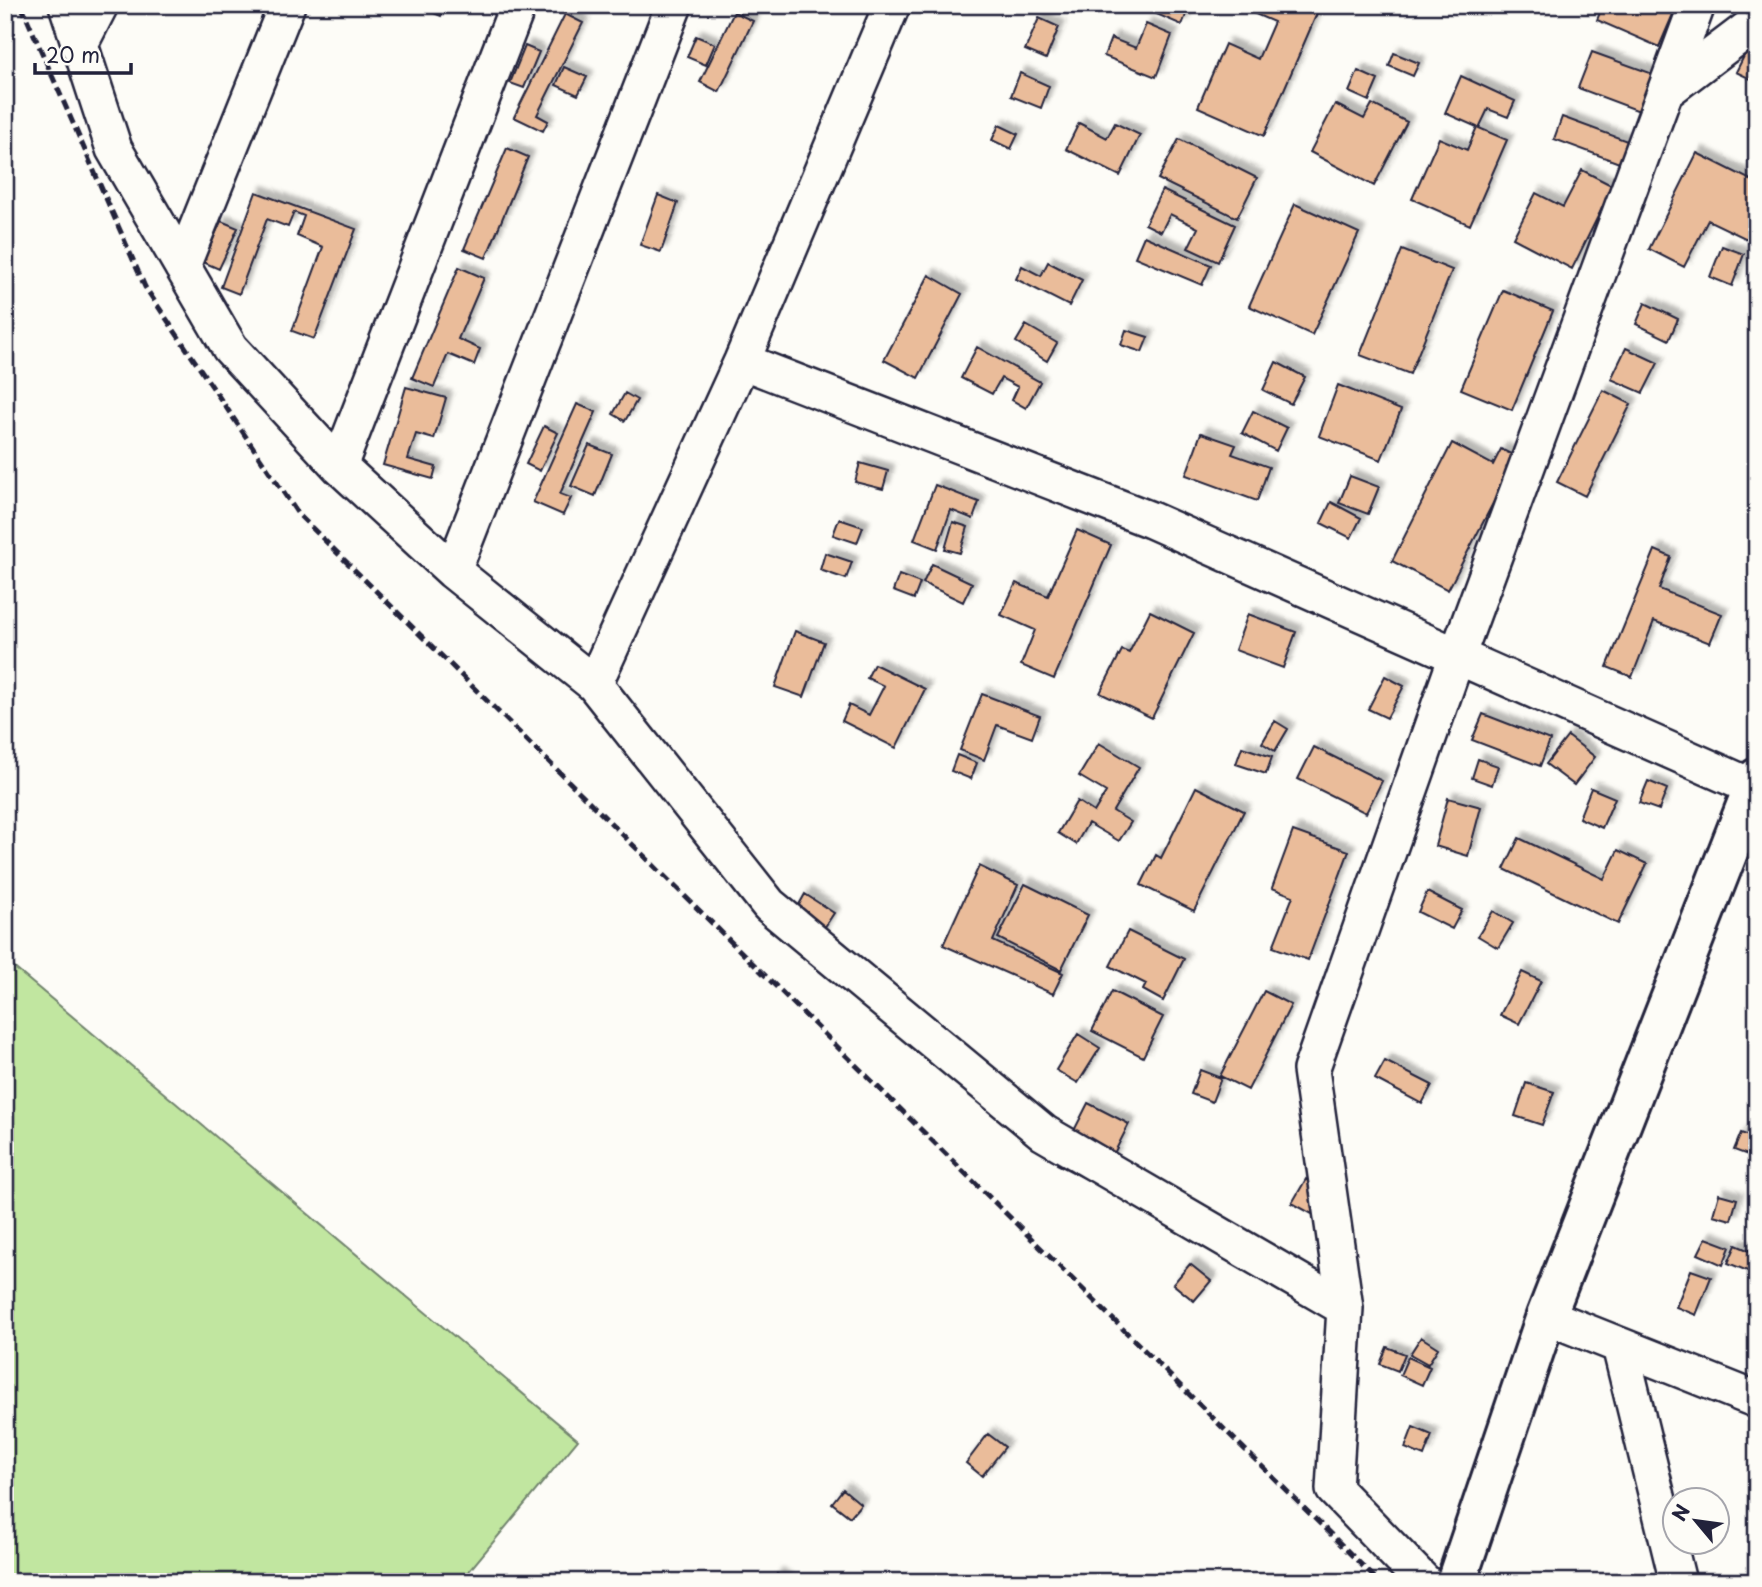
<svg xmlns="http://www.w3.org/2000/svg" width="1762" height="1587" font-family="'Playpen Sans',sans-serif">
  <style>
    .green { fill: #c1e6a0; stroke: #72846e; stroke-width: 2 }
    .building { fill: #eabc9a; stroke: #22223b; stroke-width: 2; filter: url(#shadow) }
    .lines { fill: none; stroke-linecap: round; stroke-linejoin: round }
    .minor-casing { stroke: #22223b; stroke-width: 40 }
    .major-casing { stroke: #22223b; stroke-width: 44 }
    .minor { stroke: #fdfcf7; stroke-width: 35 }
    .major { stroke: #fdfcf7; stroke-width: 38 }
    .rail { stroke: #22223b; stroke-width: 5; stroke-dasharray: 10 5; stroke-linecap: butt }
  </style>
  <defs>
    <filter id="shadow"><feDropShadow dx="6" dy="-6" stdDeviation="2" flood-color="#0004"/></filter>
  </defs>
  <rect width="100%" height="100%" fill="#fdfcf7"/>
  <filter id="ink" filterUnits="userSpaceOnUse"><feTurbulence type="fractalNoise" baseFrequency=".0143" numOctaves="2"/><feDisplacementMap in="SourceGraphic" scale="14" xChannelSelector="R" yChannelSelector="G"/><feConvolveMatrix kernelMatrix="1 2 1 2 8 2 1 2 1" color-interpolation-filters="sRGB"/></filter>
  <g filter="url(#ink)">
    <path class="green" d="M5,960L578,1440L460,1582H5Z"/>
    <path class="building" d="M422,5H445L441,16L421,8Z
      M1148,5H1190L1182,25L1147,10Z
      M1240,5H1304L1318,11L1264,136L1198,107L1225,44L1258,59L1274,22L1239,7Z
      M1603,5H1677L1659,47L1597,20Z
      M734,12L753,21L719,92L700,82Z
      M565,14L583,23L537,115L548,121L543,131L514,117Z
      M1039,18L1059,27L1046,59L1025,50Z
      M1146,24L1172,35L1156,77L1104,56L1111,38L1136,48Z
      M696,36L715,44L706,65L687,57Z
      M1753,38L1757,39V82L1736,72Z
      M525,46L539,52L524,88L510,83Z
      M1592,52L1656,75L1642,112L1578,88Z
      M1394,53L1419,63L1413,76L1389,66Z
      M564,67L587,77L578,95L556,85Z
      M1358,71L1378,80L1369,101L1349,92Z
      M1020,73L1049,86L1041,108L1011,96Z
      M1461,76L1515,101L1508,117L1488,109L1479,128L1507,140L1470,225L1412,199L1439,138L1467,150L1477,127L1445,113Z
      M1335,104L1364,119L1372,104L1407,122L1374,186L1310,152Z
      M1562,117L1630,142L1622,164L1554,139Z
      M1079,123L1107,138L1115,123L1140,135L1120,176L1066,149Z
      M999,125L1018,134L1011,149L992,140Z
      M1179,139L1257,178L1237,218L1158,179Z
      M507,148L528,157L486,258L464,249Z
      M1697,153L1757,183V220L1747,239L1708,220L1684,267L1649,249Z
      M1582,170L1613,186L1572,269L1513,238L1536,193L1563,207Z
      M1162,190L1235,225L1218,262L1188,248L1198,228L1170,214L1161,232L1145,224Z
      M256,192L356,229L314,339L292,331L323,247L297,236L304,216L294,212L288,227L267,219L239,294L221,287Z
      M658,195L678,203L661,252L640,245Z
      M1295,204L1359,233L1312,335L1249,306Z
      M221,221L238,228L219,269L203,262Z
      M1144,236L1211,265L1202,285L1135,257Z
      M1722,246L1744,254L1732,286L1710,277Z
      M1402,250L1452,270L1410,374L1360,355Z
      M1048,262L1082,280L1069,306L1016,279L1022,266L1041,276Z
      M459,267L484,278L458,339L480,349L474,365L448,354L434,387L412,378Z
      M929,275L962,294L918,378L884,360Z
      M1503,290L1553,311L1512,410L1461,389Z
      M1645,303L1678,319L1669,340L1636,324Z
      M1026,325L1057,343L1047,361L1016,342Z
      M1126,330L1148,337L1142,352L1121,345Z
      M977,347L1040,382L1026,408L1012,400L1018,387L1001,378L992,394L961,378Z
      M1626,348L1658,363L1643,393L1611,379Z
      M1276,362L1305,377L1291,404L1263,390Z
      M1338,385L1401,410L1381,460L1319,436Z
      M406,387L446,398L434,439L416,434L408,459L436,467L433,479L383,465Z
      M1603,390L1631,404L1585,496L1557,482Z
      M625,393L637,400L625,421L613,414Z
      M577,404L596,412L560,494L571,498L563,515L533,502Z
      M1253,411L1287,428L1276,451L1242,433Z
      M544,426L558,433L540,471L526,464Z
      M1201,433L1236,445L1232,454L1269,467L1257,501L1186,475Z
      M1452,443L1493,465L1501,449L1517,457L1448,590L1392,561Z
      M589,445L612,454L595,496L571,486Z
      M860,463L888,471L883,489L855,482Z
      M1350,476L1379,487L1368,514L1339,503Z
      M935,485L979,502L973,519L951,510L937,549L914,540Z
      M1331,502L1361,518L1351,538L1321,523Z
      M839,519L863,527L857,543L833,535Z
      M953,522L968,527L960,553L945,549Z
      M1077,530L1111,545L1054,679L1021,665L1035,630L1001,615L1016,583L1048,596Z
      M1655,550L1671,557L1659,589L1722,614L1710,643L1654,621L1632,677L1607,667Z
      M825,553L852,562L846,579L820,570Z
      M932,564L972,583L963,602L923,583Z
      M899,575L920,583L914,599L893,591Z
      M1150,611L1194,633L1152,718L1100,693L1122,650L1129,653Z
      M1248,614L1296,632L1283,668L1235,650Z
      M795,631L824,642L804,697L775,687Z
      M874,664L925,689L896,748L842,721L849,705L869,715L884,686L867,678Z
      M1385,676L1404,686L1387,718L1368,709Z
      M982,694L1040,716L1032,738L997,725L984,760L960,750Z
      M1483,714L1550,740L1540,766L1472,740Z
      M1275,721L1288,729L1275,751L1262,743Z
      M1568,736L1595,757L1574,785L1546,764Z
      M1099,743L1139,767L1113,811L1131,822L1119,841L1088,823L1076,844L1058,833L1077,801L1094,812L1106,792L1079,776Z
      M1242,747L1272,757L1266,774L1236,764Z
      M1314,747L1382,781L1366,813L1298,779Z
      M957,755L977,763L971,779L951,771Z
      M1478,759L1498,766L1492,785L1472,778Z
      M1648,781L1667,789L1659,810L1639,803Z
      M1196,787L1244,811L1194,911L1141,885L1156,855L1161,858Z
      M1591,788L1615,798L1602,828L1579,818Z
      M1448,798L1481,807L1468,856L1435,846Z
      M1293,831L1349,851L1308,960L1273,947L1293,896L1272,888Z
      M1519,838L1604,879L1618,850L1647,864L1618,924L1504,869Z
      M979,866L1018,885L993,941L1063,973L1053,994L943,945Z
      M1025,884L1088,915L1061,970L998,938Z
      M1427,892L1462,910L1452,929L1418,912Z
      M805,894L834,913L819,936L791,919Z
      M1493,911L1513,923L1498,948L1478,936Z
      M1128,931L1184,959L1163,1001L1143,990L1146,984L1110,966Z
      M1522,972L1541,981L1519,1024L1500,1015Z
      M1112,991L1163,1017L1143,1057L1092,1031Z
      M1264,991L1291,1005L1248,1090L1220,1076Z
      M1078,1034L1100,1048L1078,1083L1056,1070Z
      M1385,1061L1432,1085L1422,1104L1375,1079Z
      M1200,1070L1221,1078L1212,1102L1191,1094Z
      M1526,1083L1554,1092L1542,1125L1515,1116Z
      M1088,1103L1129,1124L1098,1185L1057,1164Z
      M1741,1133L1757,1139L1753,1157L1734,1150Z
      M1306,1179L1334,1195L1321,1219L1292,1203Z
      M1719,1194L1737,1199L1731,1220L1713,1215Z
      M1706,1238L1730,1247L1723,1265L1698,1254Z
      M1736,1245L1757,1254L1755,1274L1728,1263Z
      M1190,1264L1211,1281L1194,1301L1173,1284Z
      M1691,1270L1711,1277L1696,1315L1676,1307Z
      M1421,1337L1438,1348L1428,1364L1410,1354Z
      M1387,1347L1405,1354L1398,1371L1380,1364Z
      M1408,1357L1430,1367L1422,1385L1400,1375Z
      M1413,1427L1432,1435L1424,1456L1405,1448Z
      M988,1434L1005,1447L982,1476L966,1463Z
      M843,1489L861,1504L850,1517L832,1503Z
      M777,1574L788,1582H772Z"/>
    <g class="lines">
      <defs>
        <path id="minor" d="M67,5L114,149L230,348L339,466L453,571L594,684L769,905L1044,1133L1345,1308
          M79,46L100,5
          M1666,91L1757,22
          M182,266L287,5
          M742,361L1151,520L1757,789
          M339,466L518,5
          M453,571L674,5
          M594,684L742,361L892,5
          M1546,1316L1757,1400
          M1620,1346L1678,1582
          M1424,1582L1334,1489L1345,1308L1311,1070L1457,656L1697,5"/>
        <path id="major" d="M1456,1582L1546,1316L1757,778"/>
      </defs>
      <use href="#minor" class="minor-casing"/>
      <use href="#major" class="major-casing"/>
      <use href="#minor" class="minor"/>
      <use href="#major" class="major"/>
      <path class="rail" d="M21,5L145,287L298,514L1379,1582"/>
    </g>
  </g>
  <rect width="1762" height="1587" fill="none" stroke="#fdfcf7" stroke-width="28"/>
  <rect x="14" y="14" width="1734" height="1559" fill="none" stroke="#22223b" stroke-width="2.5" filter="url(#ink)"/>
  <g transform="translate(1696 1521) rotate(299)"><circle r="33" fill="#fdfcf7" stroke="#a5a5ac" stroke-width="2"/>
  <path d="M0-5L12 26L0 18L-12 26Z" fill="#22223b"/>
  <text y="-10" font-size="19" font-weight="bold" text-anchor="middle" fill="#22223b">N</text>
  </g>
  <path d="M35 63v10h96v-10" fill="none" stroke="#22223b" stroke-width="3.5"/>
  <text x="46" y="63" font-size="21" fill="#22223b" stroke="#fdfcf7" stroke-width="5" paint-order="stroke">20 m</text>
</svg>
